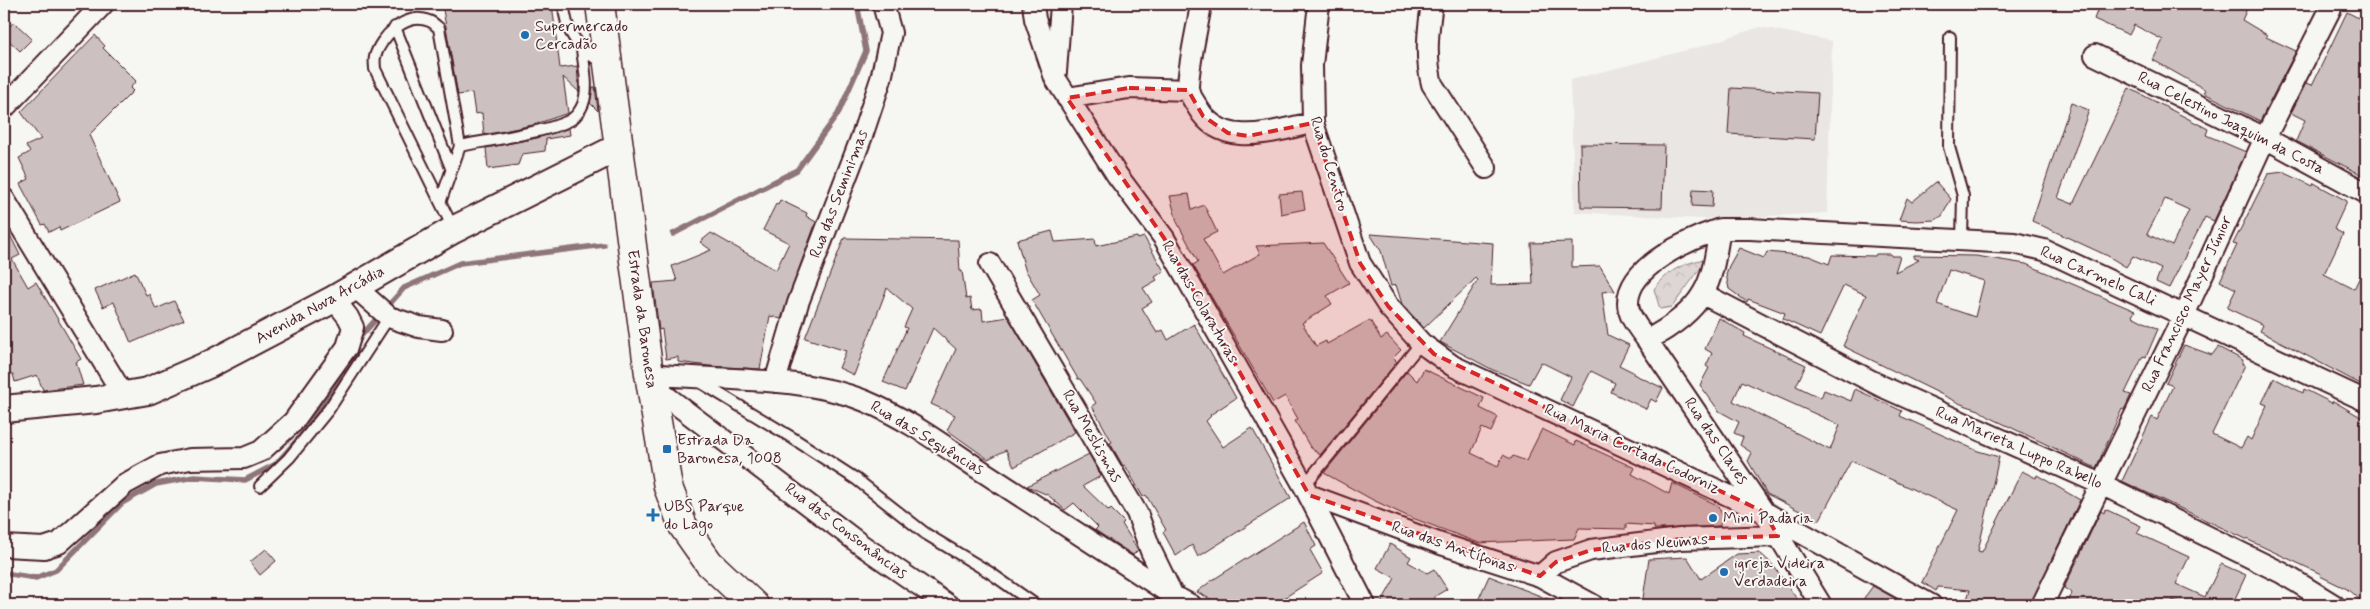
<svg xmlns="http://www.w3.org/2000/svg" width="2370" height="609" font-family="Mynerve,sans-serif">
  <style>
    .built { fill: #e9e6e3 }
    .forest { fill: url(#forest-crowns); stroke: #947a80 }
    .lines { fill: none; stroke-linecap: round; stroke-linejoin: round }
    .stream { stroke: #8e747a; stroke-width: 5.5 }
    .building { fill: #ccc1c0; stroke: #4a1f2b; fill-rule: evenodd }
    .service-casing { stroke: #4a1f2b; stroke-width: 14 }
    .minor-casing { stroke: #4a1f2b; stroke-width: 24 }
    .tertiary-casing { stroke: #4a1f2b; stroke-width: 30 }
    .secondary-casing { stroke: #4a1f2b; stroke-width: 31 }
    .service { stroke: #f6f6f2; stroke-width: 10 }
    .minor { stroke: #f6f6f2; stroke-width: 20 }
    .tertiary { stroke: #f6f6f2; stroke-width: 26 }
    .secondary { stroke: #f6f6f2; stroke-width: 28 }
    .marked { fill: #d62828; fill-opacity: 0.2; stroke: #d62828; stroke-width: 4; stroke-dasharray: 10 6; stroke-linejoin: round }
    .poi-dot { fill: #1f6fb2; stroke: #f6f6f2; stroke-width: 2 }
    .labels { text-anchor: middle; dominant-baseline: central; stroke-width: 4; stroke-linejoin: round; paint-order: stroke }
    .poi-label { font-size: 16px; fill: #4a1f2b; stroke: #f6f6f2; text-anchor: start }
    .street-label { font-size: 16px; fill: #4a1f2b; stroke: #f6f6f2 }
  </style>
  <defs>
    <pattern id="forest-crowns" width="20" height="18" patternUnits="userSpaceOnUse" patternTransform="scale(1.25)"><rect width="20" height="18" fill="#ddd6d5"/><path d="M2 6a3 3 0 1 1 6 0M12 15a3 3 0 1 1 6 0" fill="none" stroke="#bfb7b7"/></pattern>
  </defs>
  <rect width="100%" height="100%" fill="#f6f6f2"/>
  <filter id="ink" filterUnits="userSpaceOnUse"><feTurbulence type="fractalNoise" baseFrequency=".02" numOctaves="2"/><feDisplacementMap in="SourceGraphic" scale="10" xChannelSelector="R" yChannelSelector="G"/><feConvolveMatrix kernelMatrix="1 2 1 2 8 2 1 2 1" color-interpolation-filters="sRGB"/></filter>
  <g filter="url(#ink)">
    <path class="built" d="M1760,27L1832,41L1827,213L1703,219L1575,212L1570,80L1699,47Z"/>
    <path class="forest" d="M1708,258L1672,307L1660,309L1654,289C1671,268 1683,264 1708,258Z"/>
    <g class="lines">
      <path class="stream" d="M673,234L797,170L838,114L866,51L857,4
        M357,345L361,336L404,288L460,263L604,245
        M4,573L36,578L56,570L122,503L156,484L194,477L245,480L276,464L303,433L336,387L352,356"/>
    </g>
    <path class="building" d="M442,4H552L560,68L577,66L579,92L563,77L568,113L533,125L484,135L482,113L475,114L472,93L458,95Z
      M2100,4H2249L2242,20L2267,35L2266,37L2296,51L2260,121L2204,93L2206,90L2153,60L2163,40L2134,25L2129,35L2094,19Z
      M2347,12L2366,22V177L2296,141L2305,120L2291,113L2306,83L2312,85Z
      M14,22L32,39L20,51L4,36V32Z
      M95,35L105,46L103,48L136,81L130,88L133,91L89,135L120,202L60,231L59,227L49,232L45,224L42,225L20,184L29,179L19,158L30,152L26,146L41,139L21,112Z
      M593,87H595L598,111L590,103Z
      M1731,88L1818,93L1815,139L1728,134Z
      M2129,88L2208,129L2206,135L2246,152L2214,221L2205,217L2169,288L2156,282L2161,269L2133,256L2126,267L2108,256L2032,221L2071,103L2089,110L2058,198L2073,204ZM2165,199L2189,210L2172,246L2147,234Z
      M569,128L570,135L546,139L545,151L522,154L518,165L488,169L486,148L537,138Z
      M1580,144L1664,145L1662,208L1581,207Z
      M2283,172L2313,186L2314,183L2347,201L2334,229L2343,234L2324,274L2354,289L2366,264V387L2260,331L2263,325L2227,308L2236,289L2220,281L2237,245L2233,244L2268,174Z
      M1936,182L1951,199L1942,216L1935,220L1916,221L1899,220L1907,198L1912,202Z
      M1693,189L1713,190L1712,207L1692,206Z
      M1302,192L1305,209L1281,214L1279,194Z
      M1189,194L1192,210L1204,205L1217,232L1203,239L1223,275L1260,254L1256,246L1323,243L1349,283L1327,296L1332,304L1302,323L1316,346L1326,341L1327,344L1370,320L1381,339L1387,335L1401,350L1393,358L1397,362L1320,455L1310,447L1295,421L1298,419L1285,396L1273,403L1193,265L1198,262L1177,222L1170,196Z
      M780,200L807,213L806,216L816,222L781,319L770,316L760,369L709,366L678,362V357L666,359L662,329L659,330L653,283L677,281L672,266L711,250L700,242L711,233L776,270L789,243L763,230L776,204L778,205Z
      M4,223L20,255L12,259L28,287L36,282L81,359L76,362L83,385L43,390L37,375L15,382L13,374H4Z
      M1052,231L1055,242L1095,239L1096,246L1137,237L1138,239L1144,237L1164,271L1155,277L1157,280L1143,288L1152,302L1142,308L1157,333L1163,330L1168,340L1194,324L1236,398L1210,415L1211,416L1206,421L1223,447L1252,428L1291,498L1198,557L1192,545L1176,556L1163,532L1166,530L1146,495L1143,497L1125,465L1123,466L1110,443L1112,442L1092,406L1096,403L1080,379H1078L1032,300L1040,295L1025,269L1017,240Z
      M1370,234L1493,243L1491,285L1533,284L1531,243L1572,242V267L1600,266L1615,291L1602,292L1608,335L1629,345L1619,365L1633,372V374L1663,388L1656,402L1651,399L1646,409L1611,392L1615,383L1591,371L1573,407L1560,400L1571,377L1541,362L1529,384L1493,370L1442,343L1440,342L1478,280L1476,278L1424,328L1402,304L1396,285L1391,286L1381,251Z
      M844,238L958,240L960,271H962L966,299L970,298L972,310L982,309L983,321L1008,317L1075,432L1014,467L1006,450L988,459L947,430L955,415L931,404L956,349L933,328L905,391L883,382L907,328L904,327L912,309L887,288L854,375L839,368L846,351L805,338Z
      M1739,248L1764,258L1767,252L1809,256L1829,264L1832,255L1875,256L1876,254H1891V256H1900L1895,272L1919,260L1914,258V255L1976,256L2026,264L2135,311L2132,316L2158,329L2146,357L2143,356L2125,393L2131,395L2124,410L2122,409L2096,468L1989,417L1979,410L1961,404L1843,346L1866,295L1844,285L1820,336L1783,319L1785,313L1748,299L1747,302L1729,289L1726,274L1729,266ZM1949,270L1984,281L1975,317L1937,304Z
      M135,272L146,295L149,294L156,309L174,301L184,320L131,343L114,302L103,307L95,290Z
      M1719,318L1745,333L1744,336L1806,365L1796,386L1821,398L1824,390L1851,401L1855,389L1902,411L1900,416L1978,451L1999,457L1978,551L1982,552L2022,471L2036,478L2037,475L2080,500L2030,605H1965L1970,590L1938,587L1936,591L1922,582L1958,510L1851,461L1819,521L1767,494L1748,461L1752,453L1740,445L1743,437L1734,433L1739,422L1719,411L1700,385L1709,368L1706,366L1712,353L1705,349ZM1742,381L1840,425L1830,450L1733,401Z
      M2184,345L2212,355L2218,347L2243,360L2242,364L2245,365L2212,434L2241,448L2247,437L2251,440L2267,405L2262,403L2274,378L2303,393L2304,389L2332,403L2333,401L2366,420V605L2347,589L2320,576L2321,574L2122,481L2152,417L2157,420L2173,386L2166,383Z
      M1424,369L1484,398L1480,408L1498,417L1491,432L1482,428L1471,453L1498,466L1503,455L1511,459L1513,456L1526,461L1542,429L1575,445L1576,441L1635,468L1632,474L1669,494L1672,483L1717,505L1722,514L1721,523L1719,526L1661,529H1654V526L1626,524V529L1579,528L1574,539L1479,543L1407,516L1373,500L1324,473L1407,371L1417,381Z
      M1089,454L1101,476L1083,486L1109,511L1111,509L1124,522L1122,524L1138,550L1133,555L1095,530L1098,527L1074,503L1065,510L1048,495L1027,486Z
      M2105,509L2141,526L2137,533L2189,557L2176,584L2205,597L2221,564L2246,575L2232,605H2186L2173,600L2171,605H2067L2072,593L2064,588L2101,511L2104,513Z
      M1304,522L1316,546L1310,550L1323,573L1273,605H1221L1197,592L1211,581Z
      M1390,544L1411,557L1408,562L1427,573L1434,569L1447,589L1434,597L1439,605H1380L1395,578L1377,568Z
      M266,549L276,561L260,575L250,562Z
      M1760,553L1773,565L1801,605H1688L1683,602L1678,605H1642L1649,559L1687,557L1701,579L1737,554Z
      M1489,576L1561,604L1560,605H1476Z
      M1873,586L1907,605H1859Z"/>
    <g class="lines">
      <defs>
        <path id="service" d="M564,4C565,35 579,47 603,64
          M395,27L451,168
          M1950,37L1949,147L1963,196L1962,240
          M460,146C484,141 554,131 572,119C577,115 581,109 583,104C589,88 584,66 582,50
          M441,200L460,146L439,28C436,26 433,22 429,21C407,11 380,37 375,57C374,61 375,66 375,69L453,228
          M700,382L791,437L856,479L926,534L989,572L1036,605
          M260,486L289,458L329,409L389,317
          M1304,486L1421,343"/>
        <path id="minor" d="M1033,4L1035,19L1055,78L1117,175L1164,238L1304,486L1365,605
          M1201,4C1197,31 1189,60 1188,87C1188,94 1195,102 1198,108C1223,151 1274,130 1313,123
          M1319,4L1312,65L1313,123L1360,263L1388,306L1421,343L1453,366L1764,512L1931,605
          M1432,4C1428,30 1425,58 1432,84L1486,168
          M2095,55L2265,138L2366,193
          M1056,72L1061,4
          M1067,98L1129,88L1188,90
          M4,108L103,4
          M4,199L124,396
          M990,264L1137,513L1151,551L1172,594
          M355,287L389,317L419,327L442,330
          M1703,294L1881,386L2101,484L2282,573L2334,605
          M1647,340C1640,330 1628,317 1628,303C1628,266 1690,239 1720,229
          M649,374C719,381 800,375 865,401C908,419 947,448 985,473C1048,514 1110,554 1172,595L1191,605
          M775,382L798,303L862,136L881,79L891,33L883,4
          M650,384L860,544L948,605
          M1309,495L1441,544L1540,576L1593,605
          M4,546L44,548L59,543L125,484L160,465L190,459L244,458L261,451L293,422L347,347L353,327L348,317L334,299
          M1540,576L1556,562L1591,550L1680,539L1778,536
          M1821,605L1764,512L1647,340C1668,329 1691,314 1703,293C1714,275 1716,250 1720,229H1750L2014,243L2044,250L2366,401
          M2042,605L2184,315L2265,138L2333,4"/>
        <path id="tertiary" d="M4,409L96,400L148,391L210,364L334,299L453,230L619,147"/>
        <path id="secondary" d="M600,4L649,374L668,487L683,526L709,563L754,605"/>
      </defs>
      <use href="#service" class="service-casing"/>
      <use href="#minor" class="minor-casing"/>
      <use href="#tertiary" class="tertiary-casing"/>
      <use href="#secondary" class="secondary-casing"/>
      <use href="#service" class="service"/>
      <use href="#minor" class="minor"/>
      <use href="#tertiary" class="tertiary"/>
      <use href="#secondary" class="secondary"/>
    </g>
  </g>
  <path class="marked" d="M1129,88L1188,90L1203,116L1228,133L1248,136L1313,123L1360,263L1388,306L1434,354L1764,512L1778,536L1680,539L1591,550L1556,562L1540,576L1309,495L1164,238L1067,98Z"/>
  <g class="poi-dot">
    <circle cx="525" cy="35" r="5"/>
    <rect x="662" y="444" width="10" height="10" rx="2.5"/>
    <path d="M650.5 507.5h5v5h5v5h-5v5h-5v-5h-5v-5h5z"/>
    <circle cx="1713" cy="518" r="5"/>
    <circle cx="1724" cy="572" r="5"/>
  </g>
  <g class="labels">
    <g class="poi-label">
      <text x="535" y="26">Supermercado<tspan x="535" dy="18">Cercadão</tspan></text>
      <text x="677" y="440">Estrada Da<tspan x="677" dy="18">Baronesa, 1008</tspan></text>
      <text x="664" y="506">UBS Parque<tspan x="664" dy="18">do Lago</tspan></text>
      <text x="1723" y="518">Mini Padaria</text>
      <text x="1734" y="563">igreja Videira<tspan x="1734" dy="18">Verdadeira</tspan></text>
    </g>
    <g class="street-label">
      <text transform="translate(2231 123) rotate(27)">Rua Celestino Joaquim da Costa</text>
      <text transform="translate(1329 164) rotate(73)">Rua do Centro</text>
      <text transform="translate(839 194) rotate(-69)">Rua das Seminimas</text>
      <text transform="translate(2098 276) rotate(24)">Rua Carmelo Cali</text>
      <text transform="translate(1200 302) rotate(60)">Rua das Colaraturas</text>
      <text transform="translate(2187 304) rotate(-65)">Rua Francisco Mayer Júnior</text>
      <text transform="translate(320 305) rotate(-29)">Avenida Nova Arcádia</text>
      <text transform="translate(642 319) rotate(82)">Estrada da Baronesa</text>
      <text transform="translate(1092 436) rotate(60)">Rua Meslismas</text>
      <text transform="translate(927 438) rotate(31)">Rua das Sequências</text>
      <text transform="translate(1716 441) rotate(56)">Rua das Claves</text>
      <text transform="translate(2019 448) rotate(24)">Rua Marieta Luppo Rabello</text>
      <text transform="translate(1632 449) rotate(25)">Rua Maria Cortada Codorniz</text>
      <text transform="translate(846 531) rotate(37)">Rua das Consonâncias</text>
      <text transform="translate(1655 544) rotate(-5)">Rua dos Neumas</text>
      <text transform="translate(1453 547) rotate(19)">Rua das Antífonas</text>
    </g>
  </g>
  <rect width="2370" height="609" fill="none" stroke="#f6f6f2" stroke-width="20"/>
  <rect x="10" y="10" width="2350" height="589" fill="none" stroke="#4a1f2b" stroke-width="2" filter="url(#ink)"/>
</svg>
